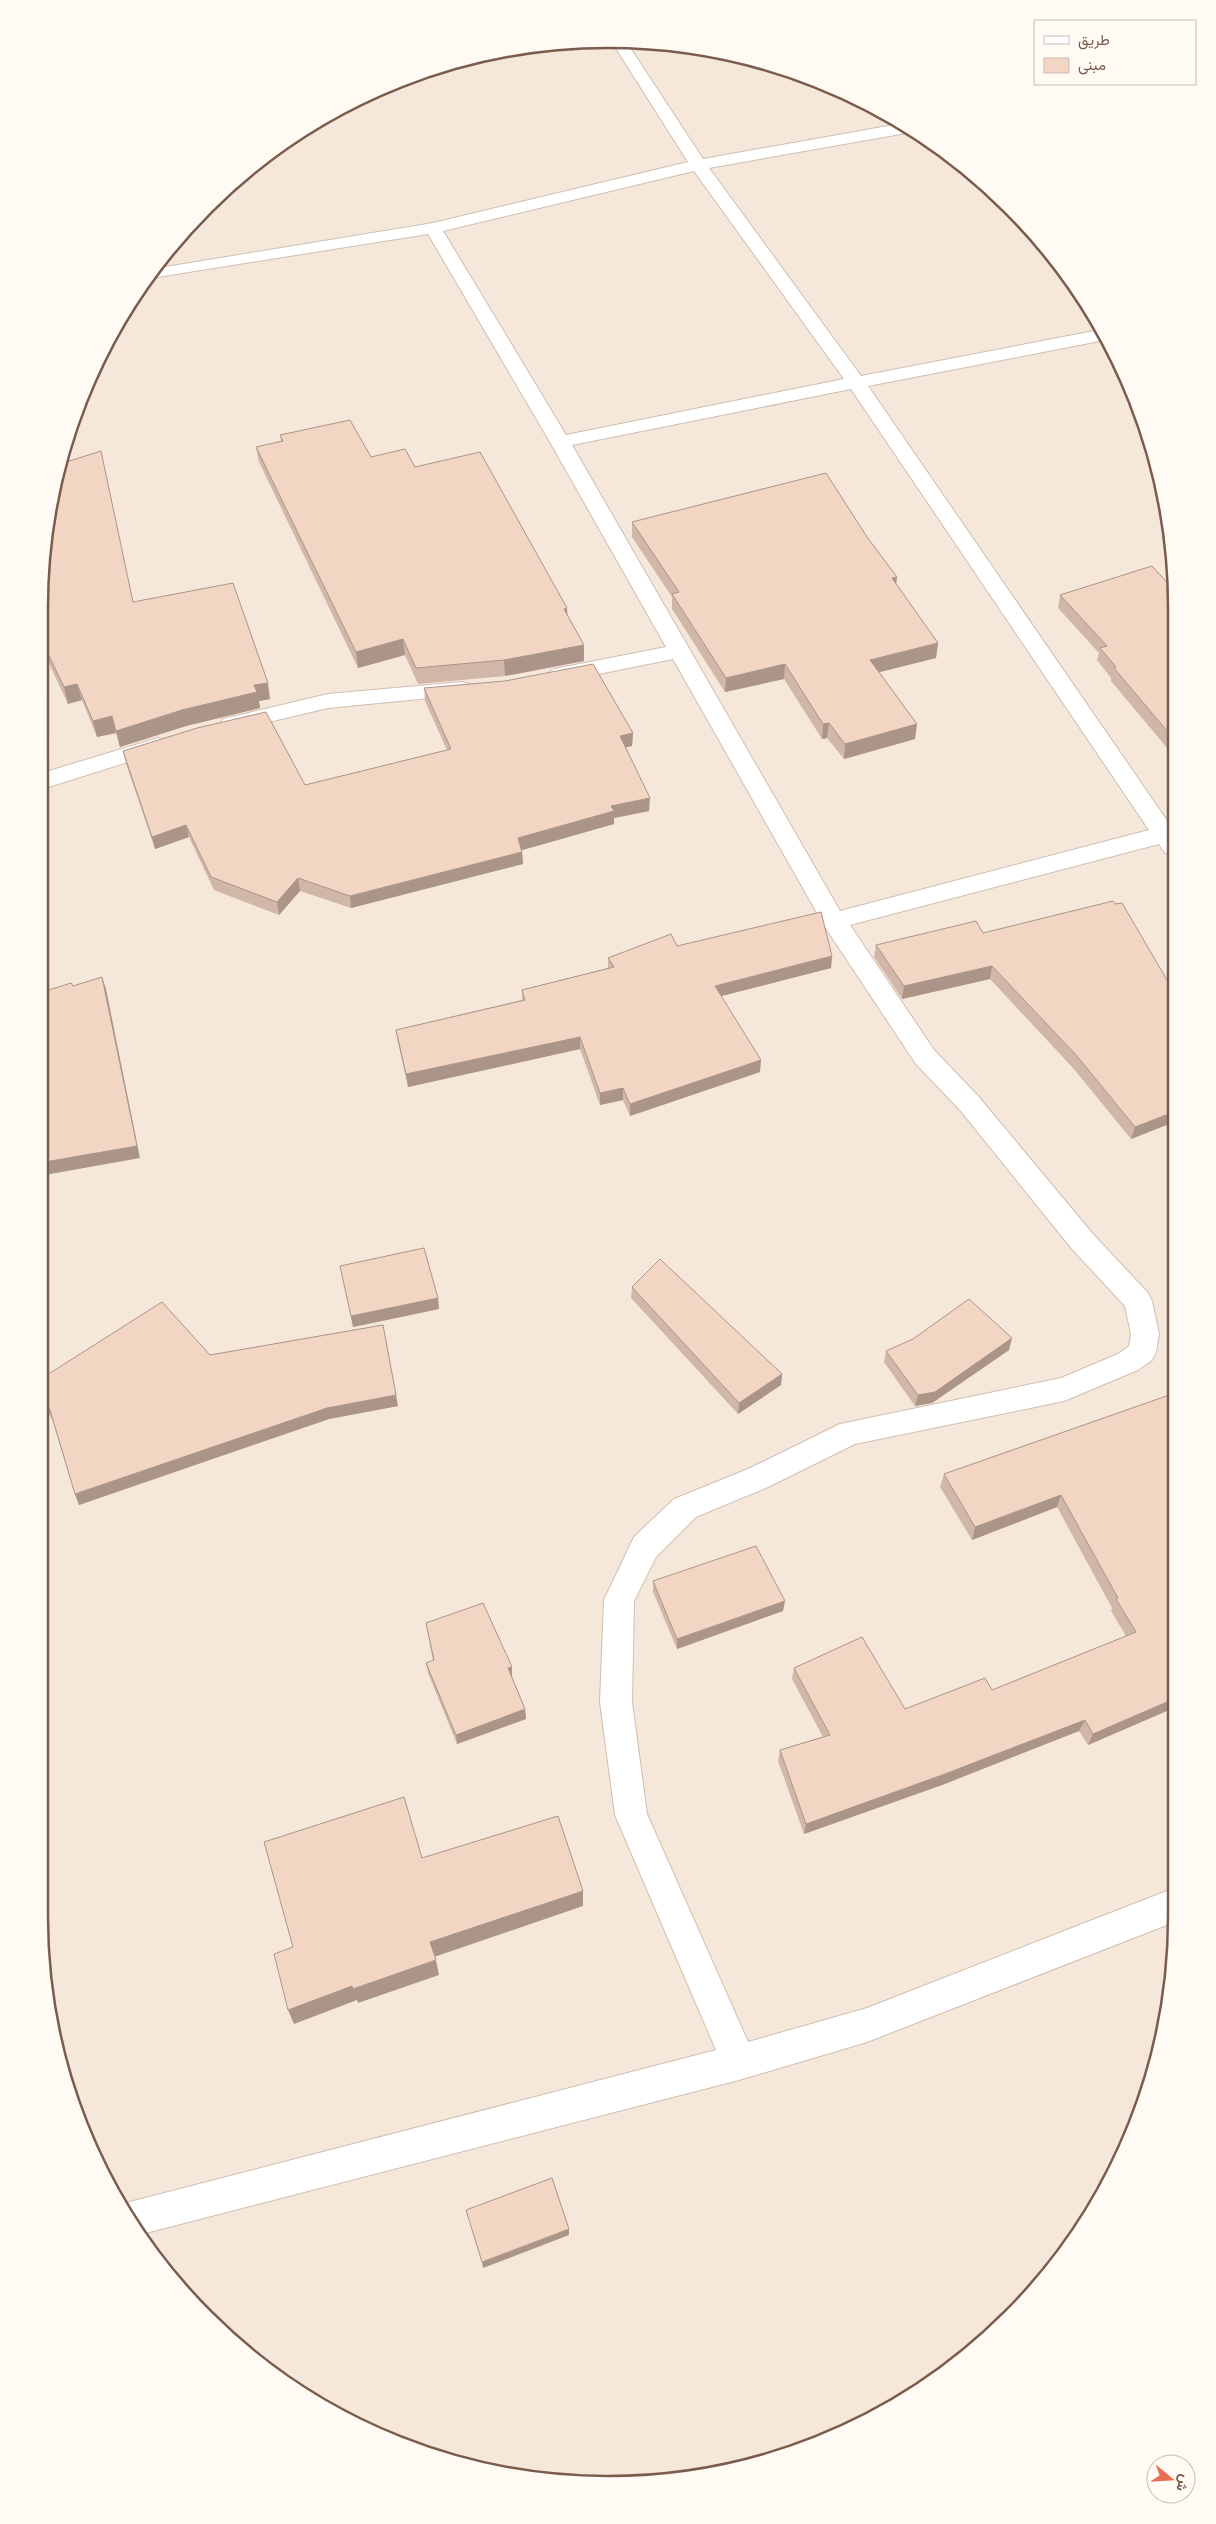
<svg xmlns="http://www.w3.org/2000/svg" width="1216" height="2524" font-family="Jost,Vazirmatn,sans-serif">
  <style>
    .residential { fill: #f5e8da }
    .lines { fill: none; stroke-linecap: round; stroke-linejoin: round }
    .minor-casing { stroke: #d1beb0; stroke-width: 2 }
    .minor { fill: #fff; fill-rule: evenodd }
    .wall { fill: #d1b7a8 }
    .shaded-wall { fill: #aa9588 }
    .building { fill: #f3d5c3; stroke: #aa9588 }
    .rim { fill: none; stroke: #7a5c4d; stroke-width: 2.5 }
  </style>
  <rect width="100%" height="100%" fill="#fdf6ec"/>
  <path class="residential" d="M608,39L719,50L826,82L955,157L1060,262L1134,390L1172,533L1177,1916L1166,2027L1134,2134L1081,2232L1036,2292L954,2368L860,2426L791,2455L682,2480L571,2484L497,2474L390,2442L323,2409L232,2344L157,2263L115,2200L69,2099L50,2027L39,1916V608L50,497L82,390L135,291L206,205L292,135L390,82L497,50Z"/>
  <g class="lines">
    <defs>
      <path id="minor" d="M610,39L625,40L703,159L899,124L912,132L709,168L861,376L1099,330L1105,340L868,386L1170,825L1173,824V855L1165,853L1159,844L850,925L934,1050L978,1096L1092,1233L1148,1293L1152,1301L1159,1334L1156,1352L1152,1360L1138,1370L1064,1401L855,1444L768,1487L696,1517L656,1557L634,1601L632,1702L647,1814L748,2042L867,2008L1177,1887V1921L867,2042L739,2080L138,2235L118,2205L716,2050L615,1815L600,1702L604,1600L634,1537L674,1499L748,1469L840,1424L1061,1378L1118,1354L1129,1346L1131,1334L1125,1306L1072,1249L960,1110L916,1064L825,927L673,659L559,682L551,680L548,675L551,670L559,668L666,647L550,442L428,234L145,279L153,269L433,223L688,162ZM694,171L844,379L566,435L443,231ZM851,389L1149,830L840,911L572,445Z
        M462,682L470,684L473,689L470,694L328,708L231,731L223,729L220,724L223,719L328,694Z
        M158,738L166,740L169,745L166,750L39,790V774Z"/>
    </defs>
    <use href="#minor" class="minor-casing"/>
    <use href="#minor" class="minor"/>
  </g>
  <path class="wall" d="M280,435L371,457L415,467L567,616L584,661L505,676L418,684L405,655L358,668L259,462L256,447L281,441Z
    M632,522L867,537L897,577L896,584L938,643L936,658L879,672L917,724L915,739L844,759L827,738L822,739L784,679L725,692L672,609V597L632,537Z
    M1173,589V755L1111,681V678L1097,660L1099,653L1058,608L1060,595Z
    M133,602L270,699L259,701L260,708L186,726L120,747L116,733L97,737L82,700L68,704L39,642V608Z
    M424,688L633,733L632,746L626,747L649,811L614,818V824L522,850L523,864L351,908L300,891L279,915L214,890L189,837L155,849L126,764L123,751L305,785L447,750L425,701Z
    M1115,904L1174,992V1122L1131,1139L1073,1068L990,979L902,999L874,957L876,945L983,933Z
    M677,946L832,956L831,968L721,996L760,1072L630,1116L623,1100L600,1105L580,1049L408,1087L398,1043L396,1030L522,1000V990L608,968V958Z
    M1173,1206H1175V1231L1168,1220Z
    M340,1266L438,1298L439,1309L353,1327Z
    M632,1287L782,1374L781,1385L738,1414L631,1298Z
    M1009,1350L932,1403L915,1406L884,1362L886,1351Z
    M210,1355L398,1406L329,1419L79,1505L75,1494L52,1419L39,1401V1380Z
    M1175,1393L1176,1707L1088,1745L1079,1731L942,1785L804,1834L778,1761L780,1750L823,1737L792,1679L794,1668L905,1709L992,1690L1126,1636L1111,1611L1112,1608L1057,1507L972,1540L940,1487L944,1474Z
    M653,1581L783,1611L677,1649L653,1592Z
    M426,1623L512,1667V1677L525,1709L526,1719L457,1744L428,1673L426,1663L433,1661Z"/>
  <path class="shaded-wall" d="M897,577L895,592L892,578Z
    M567,608L568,624L564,609Z
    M403,639L405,655L358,668L356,652Z
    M938,643L936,658L868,675L870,660Z
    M584,645V661L505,676L504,660Z
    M785,664L784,679L725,692L726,678Z
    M268,683L270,699L259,701L260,708L186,726L120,747L116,731L254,685Z
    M77,684L82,700L68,704L64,687Z
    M112,716L116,733L97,737L93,721Z
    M829,723L827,738L822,739L823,724Z
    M917,724L915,739L844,759L845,744Z
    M633,733L632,746L620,749V736Z
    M650,798L649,811L614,818V824L519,851L518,838L611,806Z
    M186,825L189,837L155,849L152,837Z
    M522,852L523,864L351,908L350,896Z
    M298,878L300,891L279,915L277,902Z
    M832,956L831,968L714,998L715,986Z
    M992,966L990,979L902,999L904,986Z
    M102,977L106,989L140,1158L39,1176V1163Z
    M580,1037V1049L408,1087L406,1074Z
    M761,1060L760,1072L630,1116V1104Z
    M623,1088V1100L600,1105V1093Z
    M1174,1112V1122L1131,1139L1135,1127Z
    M438,1298L439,1309L353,1327L351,1316Z
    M1012,1338L1009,1350L932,1403L915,1406L918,1395Z
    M782,1374L781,1385L738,1414L739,1403Z
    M396,1395L398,1406L329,1419L79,1505L75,1494L327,1408Z
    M1061,1495L1057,1507L972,1540L975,1527Z
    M785,1601L783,1611L677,1649V1639Z
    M512,1667V1676L509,1678L508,1668Z
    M1176,1698V1707L1088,1745L1093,1734Z
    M525,1709L526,1719L457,1744L456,1735Z
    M1085,1720L1079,1731L942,1785L804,1834L806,1824Z
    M583,1891V1906L434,1957L430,1942Z
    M436,1960L439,1975L358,2003L357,2000L294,2024L288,2010L352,1986Z
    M569,2229V2235L483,2268L482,2262Z"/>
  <path class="building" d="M350,420L371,457L405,449L415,467L480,452L567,608L564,609L584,645L504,660L416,668L403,639L356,652L256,447L283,441L280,435Z
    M101,451L133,602L233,583L268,683L254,685L257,692L182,710L116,731L112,716L93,721L77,684L64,687L39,635V608L50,497L60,464Z
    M826,473L867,537L897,577L892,578L938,643L870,660L917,724L845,744L829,723L823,724L785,664L726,678L672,594L679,592L632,522Z
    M1152,566L1173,589V738L1114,668L1116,667L1100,648L1107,646L1060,595Z
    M593,664L633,733L620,736L650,798L611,806L614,811L518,838L522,852L350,896L298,878L277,902L211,877L186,825L152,837L123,751L197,728L266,712L305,785L451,749L424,688L505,681Z
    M1113,901L1115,904L1122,903L1174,992V1112L1135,1127L1077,1056L992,966L904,986L876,945L976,921L983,933Z
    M821,912L832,956L715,986L761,1060L630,1104L623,1088L600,1093L580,1037L406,1074L396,1030L525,1000L522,990L614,967L608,958L671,934L677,946Z
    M102,977L137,1146L39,1163V993L71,983L73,986Z
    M424,1248L438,1298L351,1316L340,1266Z
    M660,1259L782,1374L739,1403L632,1287Z
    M969,1299L1012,1338L935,1392L918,1395L886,1351L913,1339Z
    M162,1302L210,1355L383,1325L396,1395L327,1408L75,1494L50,1410L39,1396V1380Z
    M1175,1393L1176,1698L1093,1734L1085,1720L945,1774L806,1824L780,1750L830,1735L794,1668L862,1637L905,1709L985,1678L992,1690L1136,1632L1116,1599L1118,1598L1061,1495L975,1527L944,1474Z
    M756,1546L785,1601L677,1639L653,1581Z
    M483,1603L512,1667L508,1668L525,1709L456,1735L426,1663L434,1660L426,1623Z
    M404,1797L422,1858L558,1816L583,1891L430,1942L436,1960L353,1989L352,1986L288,2010L274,1954L293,1947L264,1842Z
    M552,2178L569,2229L482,2262L466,2210Z"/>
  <path d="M0 0H1216V2524H0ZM608 48H608A560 560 0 0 1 1168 608V1916A560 560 0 0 1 608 2476H608A560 560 0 0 1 48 1916V608A560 560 0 0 1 608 48Z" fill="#fffaf3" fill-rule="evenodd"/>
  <path class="rim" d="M608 48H608A560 560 0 0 1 1168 608V1916A560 560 0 0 1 608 2476H608A560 560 0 0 1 48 1916V608A560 560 0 0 1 608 48Z"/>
  <rect x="1034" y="20" width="162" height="65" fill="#fffaf3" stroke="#cabbb1"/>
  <rect x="1044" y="36" width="25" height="8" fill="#ffffff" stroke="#cabbb1"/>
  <text x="1078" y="45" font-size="15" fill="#7a5c4d">طريق</text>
  <rect x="1044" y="58" width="25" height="15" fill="#f3d5c3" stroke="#cabbb1"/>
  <text x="1078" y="70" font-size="15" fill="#7a5c4d">مبنى</text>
  <g transform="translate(1171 2479) rotate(108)"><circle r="24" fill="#fffaf3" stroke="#cabbb1"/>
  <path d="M0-4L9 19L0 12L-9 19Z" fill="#e76f51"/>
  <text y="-8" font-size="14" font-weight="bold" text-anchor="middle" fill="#7a5c4d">ش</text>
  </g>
</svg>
